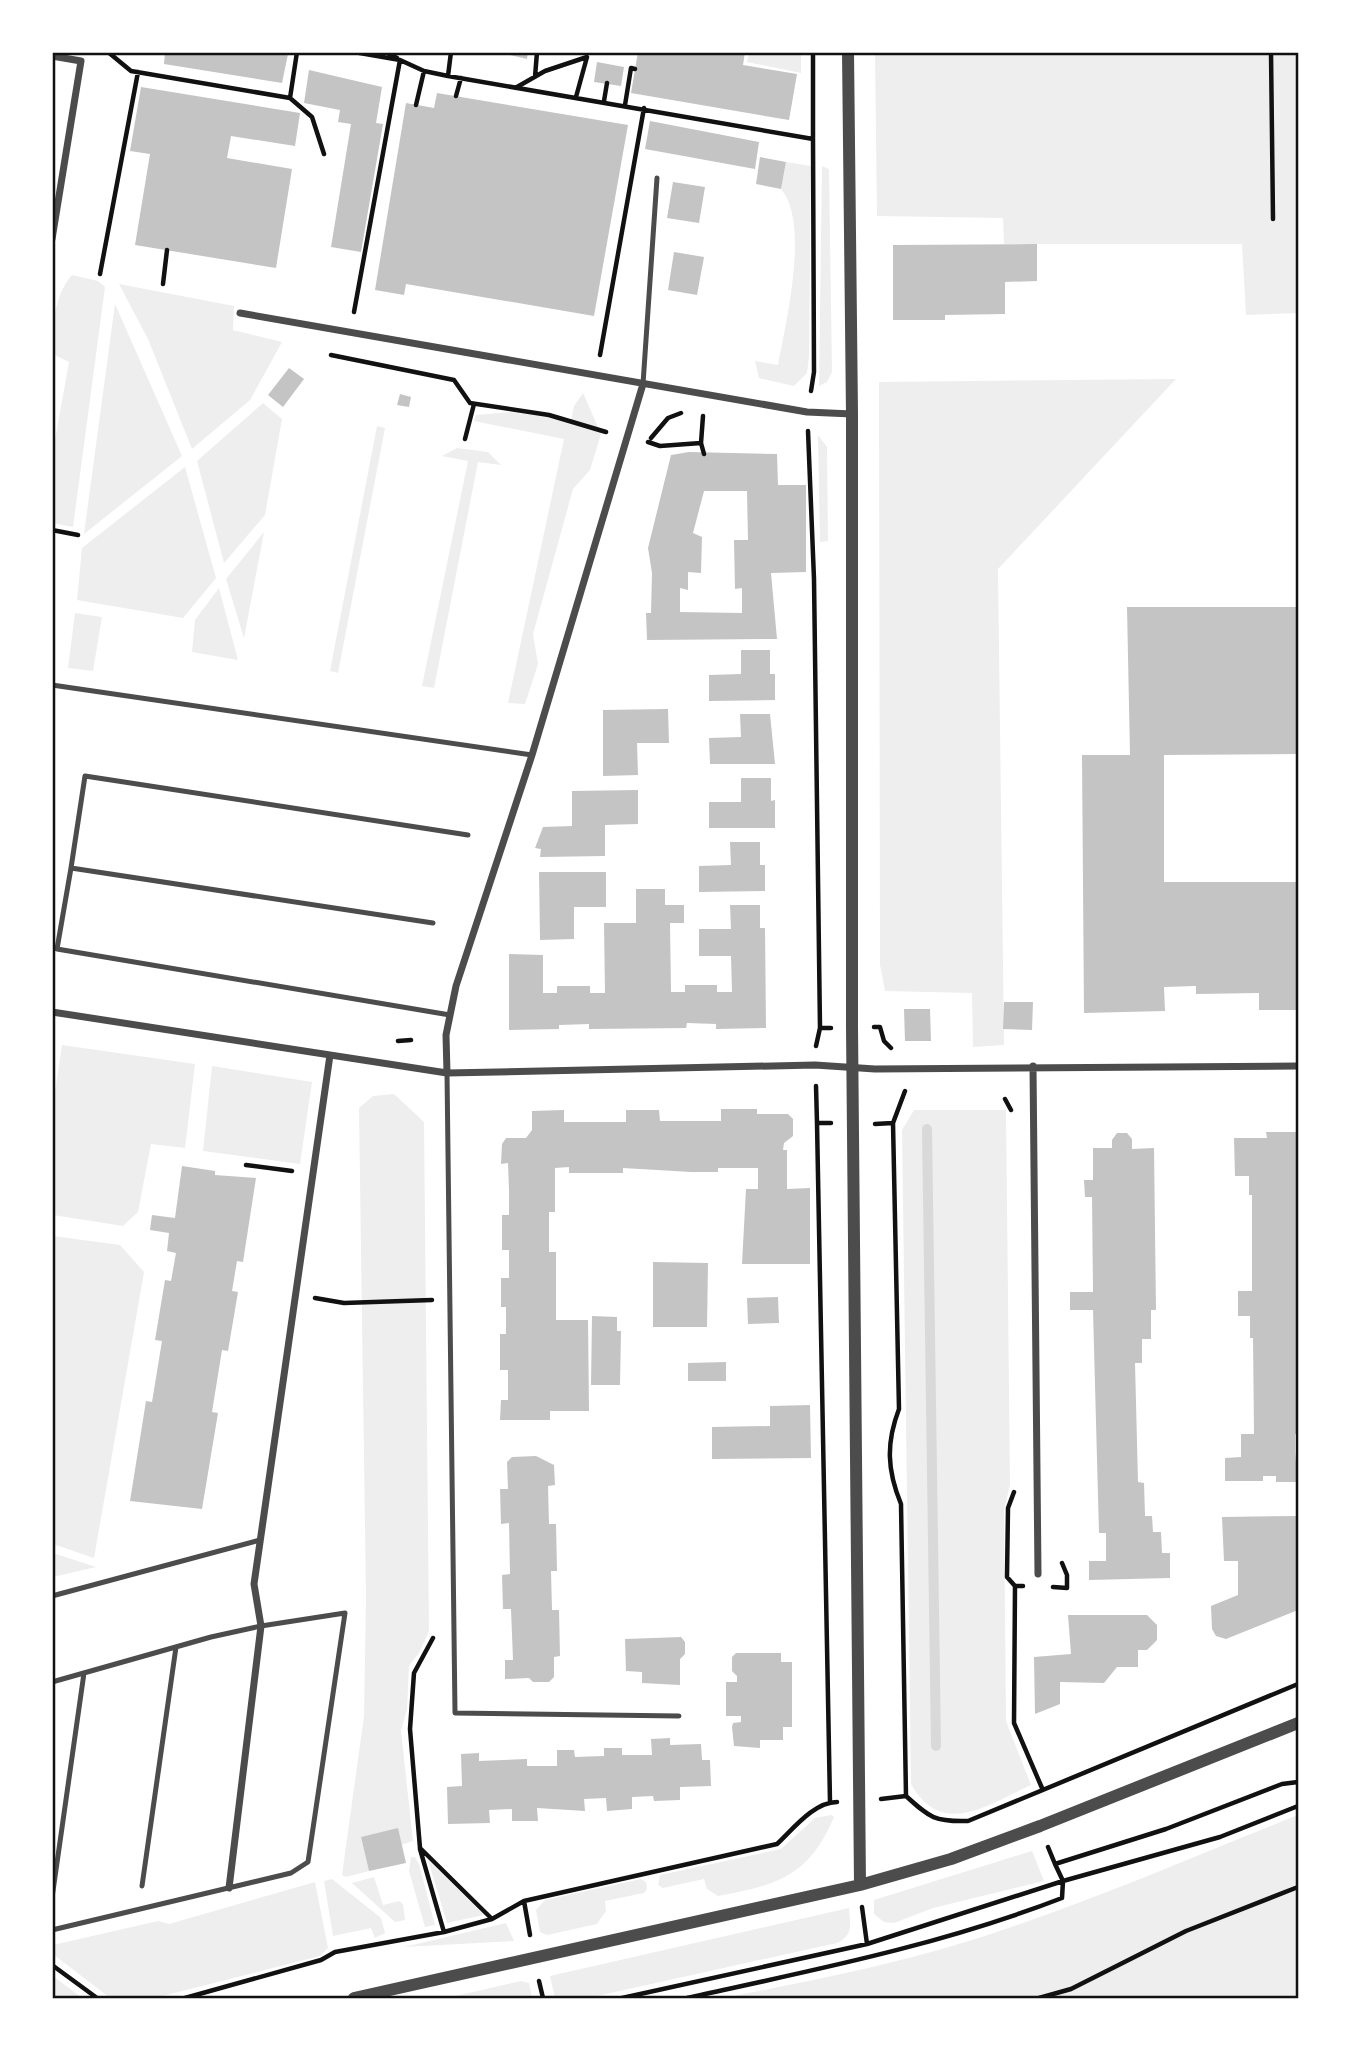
<svg xmlns="http://www.w3.org/2000/svg" width="1351" height="2051" font-family="'PT Sans',sans-serif">
  <style>
    .green { fill: #eee }
    .lines { fill: none; stroke-linecap: round; stroke-linejoin: round }
    .stream { stroke: #d9d9d9; stroke-width: 10 }
    .building { fill: #c4c4c4; fill-rule: evenodd }
    .path { stroke: #111; stroke-width: 4.5 }
    .service { stroke: #4c4c4c; stroke-width: 5 }
    .minor { stroke: #4c4c4c; stroke-width: 7 }
    .tertiary { stroke: #4c4c4c; stroke-width: 12 }
    .neatline { fill: none; stroke: #111; stroke-width: 2.5 }
  </style>
  <rect width="100%" height="100%" fill="#fff"/>
  <path class="green" d="M749,53H801V73L747,62Z
    M875,53H1298V313L1246,315L1242,244H1004L1003,218L877,216Z
    M786,162L811,166L809,357L807,373L794,386L759,378L755,361L778,365C786,322 810,223 781,189Z
    M822,166L829,169L832,372L827,382L819,386Z
    M72,275L98,281L105,287L73,527L52,523L53,451L69,362L53,354C52,328 54,295 72,275Z
    M119,284L234,306L233,330L282,342L250,400L192,449L148,339Z
    M115,304L182,456L84,534Z
    M1176,379L998,569L1004,1045L973,1047L972,993L885,991L880,965L879,382Z
    M583,393L601,434L590,470L573,489L533,634L538,664L525,704L508,703L564,439L474,421L476,415L510,412L571,420L574,406Z
    M263,403L282,419L265,515L224,563L197,461Z
    M377,426L385,428L338,673L330,671Z
    M818,435L827,447L828,541L820,542Z
    M457,448L488,452L501,465L478,462L434,688L422,686L468,461L442,456Z
    M185,467L216,578L183,618L77,600L82,548Z
    M264,532L244,638L226,579Z
    M219,588L238,660L192,652L195,620Z
    M75,613L102,617L93,671L68,668Z
    M62,1045L195,1064L185,1148L151,1144L138,1212L123,1226L53,1215V1105Z
    M212,1066L312,1082L300,1164L203,1151Z
    M394,1094L424,1122L429,1631L419,1653L409,1666L407,1709L401,1731L413,1841L401,1845L398,1829L361,1837L369,1871L346,1877L342,1875L364,1716L366,1597L359,1108L373,1096Z
    M914,1110H1006L1010,1485L1004,1510L1006,1721L1031,1785C988,1805 942,1839 911,1784L902,1130Z
    M53,1236L120,1245L144,1272L94,1558L53,1544Z
    M52,1553H53L96,1567L53,1577Z
    M831,1815L834,1817C809,1876 778,1885 718,1896L707,1889L704,1879L663,1888L658,1885L660,1875L781,1849L815,1818Z
    M1298,1815V1998H724C804,1982 884,1967 962,1943C1076,1908 1187,1859 1298,1815Z
    M1032,1851L1044,1881L933,1908L894,1923L884,1922L874,1914V1900Z
    M411,1857H415L419,1864L435,1925L425,1927L409,1871Z
    M428,1860L484,1915L447,1923Z
    M374,1877L383,1905L399,1901L403,1904L405,1920L395,1922L352,1883Z
    M332,1879L381,1918L385,1933L375,1938L371,1928L333,1936L324,1881Z
    M641,1879L646,1882L647,1889L644,1893L605,1901L606,1911L597,1924L547,1935L540,1932L536,1910L545,1900Z
    M315,1882L328,1948L320,1956L155,1998H110L53,1954V1945L158,1921L169,1924Z
    M849,1908C850,1924 854,1935 837,1943L588,1998H555L550,1976Z
    M506,1923L514,1941L404,1947Z
    M53,1976L82,1998H53Z
    M521,1981L529,1983L532,1998H447Z"/>
  <g class="lines">
    <path class="stream" d="M927,1129L936,1746"/>
  </g>
  <path class="building" d="M165,52H287L288,54L282,83L164,64Z
    M498,52H528L527,59Z
    M638,52H745L743,65L797,74L789,120L631,93Z
    M597,62L624,67L621,86L594,82Z
    M309,70L382,87L376,123L383,124L361,252L331,247L351,124L338,122L340,110L304,103Z
    M141,87L300,113L295,146L231,136L227,158L292,169L276,268L135,245L150,154L130,151Z
    M437,93L628,125L594,316L406,284L404,295L375,290L406,103L434,108Z
    M650,121L759,142L755,169L645,149Z
    M760,157L786,162L781,189L756,184Z
    M673,182L705,187L699,223L667,218Z
    M1037,244V281L1005,282V314L945,315V320H893V245Z
    M674,252L704,257L697,295L668,290Z
    M289,368L304,379L283,407L268,395Z
    M400,394L411,397L409,407L397,405Z
    M689,452L777,454L778,485H806V572L771,573L777,639L647,640L646,613H651L652,573L648,548L671,455ZM704,491H747L748,540H734L735,589L742,588V613L680,612V588L688,590V572L701,573L702,537L693,533Z
    M1127,607H1298V754L1164,755V882H1298V1010H1259V993L1196,994V986L1164,987L1165,1011L1084,1013L1082,755H1130Z
    M741,650H770V674H775V700L709,701V675L741,674Z
    M668,709L669,743H637L638,775L603,776V710Z
    M740,714H770L775,764H710L709,738L741,737Z
    M741,778H771V801L775,800V828H709V802H741Z
    M638,790V824L605,825V856L540,857L541,849L535,848L543,827L572,826V791Z
    M730,842H760V865H765V891L699,892V866L731,865Z
    M539,872H606V907H574V939L540,940Z
    M636,889H665V905H684V923H670L671,992H685V985H717V992H732L731,956H699V929H731L730,905H760V928H765L766,1028L716,1029V1024L687,1023L686,1028L589,1029V1024L559,1025V1029L509,1030V954L543,955V993H557V986H590V993H605L604,923H636Z
    M1004,1002H1033L1032,1030L1003,1029Z
    M904,1009H930L931,1041H905Z
    M721,1109H757V1114H788L793,1119V1136L784,1143L783,1150H787V1189L810,1188V1264H742L746,1189H758V1168H718V1172H691L623,1168V1173H569V1167L555,1168V1212H549V1252H556V1320H588L589,1411H550V1420H500L501,1400H508V1370H500V1334H506V1307H501V1278H509V1250H502V1215H509V1190L508,1163L501,1164L502,1144L506,1138H526L532,1130V1111L564,1110V1122H626V1110H659L660,1121H721Z
    M1266,1132H1298V1434H1295V1452L1298,1482H1276V1476H1263V1481H1225V1458L1241,1457V1434H1254L1253,1338H1250V1316H1238V1291H1252V1195H1249V1176H1235L1234,1138H1267Z
    M1117,1133H1127L1132,1139V1149L1154,1148L1156,1310H1151V1339H1142V1363H1135L1138,1482L1144,1483L1145,1516H1152L1153,1532H1161L1162,1553H1170V1578L1089,1580V1561H1106V1533H1099L1093,1310H1070V1292H1093L1092,1197H1085L1084,1180H1093V1148H1112V1140Z
    M182,1166L215,1171V1175L256,1178L243,1262L237,1261L232,1291L238,1292L228,1351L222,1350L212,1412L218,1413L202,1509L130,1501L146,1401L152,1402L162,1341L155,1340L165,1280L171,1281L176,1253L167,1251L169,1233L150,1230L152,1215L175,1218Z
    M653,1262L708,1263L707,1327H653Z
    M778,1297L779,1323L748,1324L747,1298Z
    M592,1316L617,1317V1331H621L620,1385H591Z
    M726,1362V1381H688V1363Z
    M810,1405L811,1458L712,1459V1427L770,1426V1406Z
    M536,1456L554,1465L555,1485L548,1486L549,1524H556L557,1571H551L552,1610H559L560,1656L554,1657V1677L549,1682H533L529,1678L505,1679V1660H513L511,1609H503L502,1575L510,1574L509,1523L501,1524L500,1489H508L507,1462L512,1457Z
    M1298,1516V1610L1226,1639L1216,1636L1212,1629L1211,1606L1238,1595V1561H1224L1222,1517Z
    M1068,1615H1147L1157,1625V1640L1147,1650H1138V1667H1117L1104,1683L1060,1682V1704L1035,1714L1034,1657L1071,1654Z
    M681,1637L685,1642V1654L680,1659V1685L642,1683V1672L626,1671L625,1639Z
    M736,1653H781V1662H792V1727H783V1740H760V1748L734,1746L732,1727L733,1723L741,1722V1716H726V1682H737V1676L732,1671V1657Z
    M670,1738V1745L701,1744L702,1760H710L711,1786L680,1787V1800L654,1801L653,1796L632,1797V1809L607,1811L606,1798L584,1799L585,1811L537,1808L538,1821H512V1809L489,1810L490,1823L448,1824L447,1787L462,1786L461,1754L479,1753V1761L527,1759V1766H557V1750H574L575,1757L604,1756V1748H622V1755H652L651,1739Z
    M398,1828L406,1863L369,1871L361,1837Z"/>
  <g class="lines">
    <path class="path" d="M108,52L131,71L290,98L297,52
      M354,52L400,60
      M386,52L397,58
      M813,52V139
      M1271,52L1273,219
      M448,76L451,52
      M535,77L537,52
      M517,87L545,71L587,57L576,97
      M456,96L461,78
      M290,98L312,117L324,154
      M604,101L607,83
      M416,105L424,71
      M625,105L631,68L635,69
      M100,274L138,72
      M163,284L167,250
      M354,312L400,60L424,71L448,76L813,139L814,372L811,391
      M331,355L454,380L470,403L549,415L606,432
      M600,355L644,108
      M808,431L814,579L820,1028
      M651,438L668,418L681,413
      M465,439L474,404
      M648,442L660,446L701,443L704,454
      M701,443L703,416
      M52,530L78,535
      M874,1027H880L884,1041L891,1048
      M398,1041L411,1040
      M816,1046L820,1028H831
      M816,1086L817,1123H831
      M1005,1099L1011,1110
      M817,1123L830,1802
      M893,1123L905,1091
      M875,1124L893,1123L899,1409C886,1443 887,1470 901,1504L906,1796
      M246,1165L292,1171
      M315,1298L344,1303L432,1300
      M1014,1492L1008,1508L1007,1577L1015,1586
      M1023,1586H1015L1014,1723L1042,1788
      M1053,1587L1067,1588V1575L1062,1563
      M433,1638L414,1673L410,1729L420,1848L492,1919
      M881,1799L906,1796C930,1818 935,1822 968,1821L1298,1684
      M1048,1847L1055,1864
      M420,1849L444,1932
      M524,1901L530,1935
      M862,1907L867,1944
      M52,1965L97,1998
      M539,1981L543,1998
      M185,1998L321,1960L335,1952L444,1932L492,1919L524,1901L777,1844C793,1829 814,1802 837,1802
      M622,1998L867,1944L1063,1881L1220,1837L1298,1806
      M687,1998C814,1970 941,1945 1062,1898L1063,1881L1055,1864L1166,1829L1282,1784L1298,1782
      M1039,1998L1071,1989L1186,1931L1298,1887"/>
    <path class="service" d="M643,384L657,178
      M52,685L532,755
      M71,868L85,776L468,835
      M433,923L71,868L57,949L450,1015
      M447,1073L455,1713L679,1716
      M52,1596L260,1540
      M52,1682L211,1637L261,1626L345,1613L308,1862L291,1873L52,1930
      M142,1886L176,1647
      M52,1898L84,1673"/>
    <path class="minor" d="M52,56L81,61L52,239
      M240,313L807,412L852,414
      M52,1012L447,1073L815,1065L875,1069L1298,1066
      M1033,1066L1038,1574
      M447,1073L446,1035L456,986L532,755L643,384
      M229,1888L261,1626L254,1584L330,1055"/>
    <path class="tertiary" d="M848,52L852,414V1027L860,1885
      M354,1998L860,1885L951,1859L1040,1826L1298,1723"/>
  </g>
  <rect width="1351" height="2051" fill="none" stroke="#ffffff" stroke-width="108"/>
  <rect x="54" y="54" width="1243" height="1943" class="neatline"/>
</svg>
